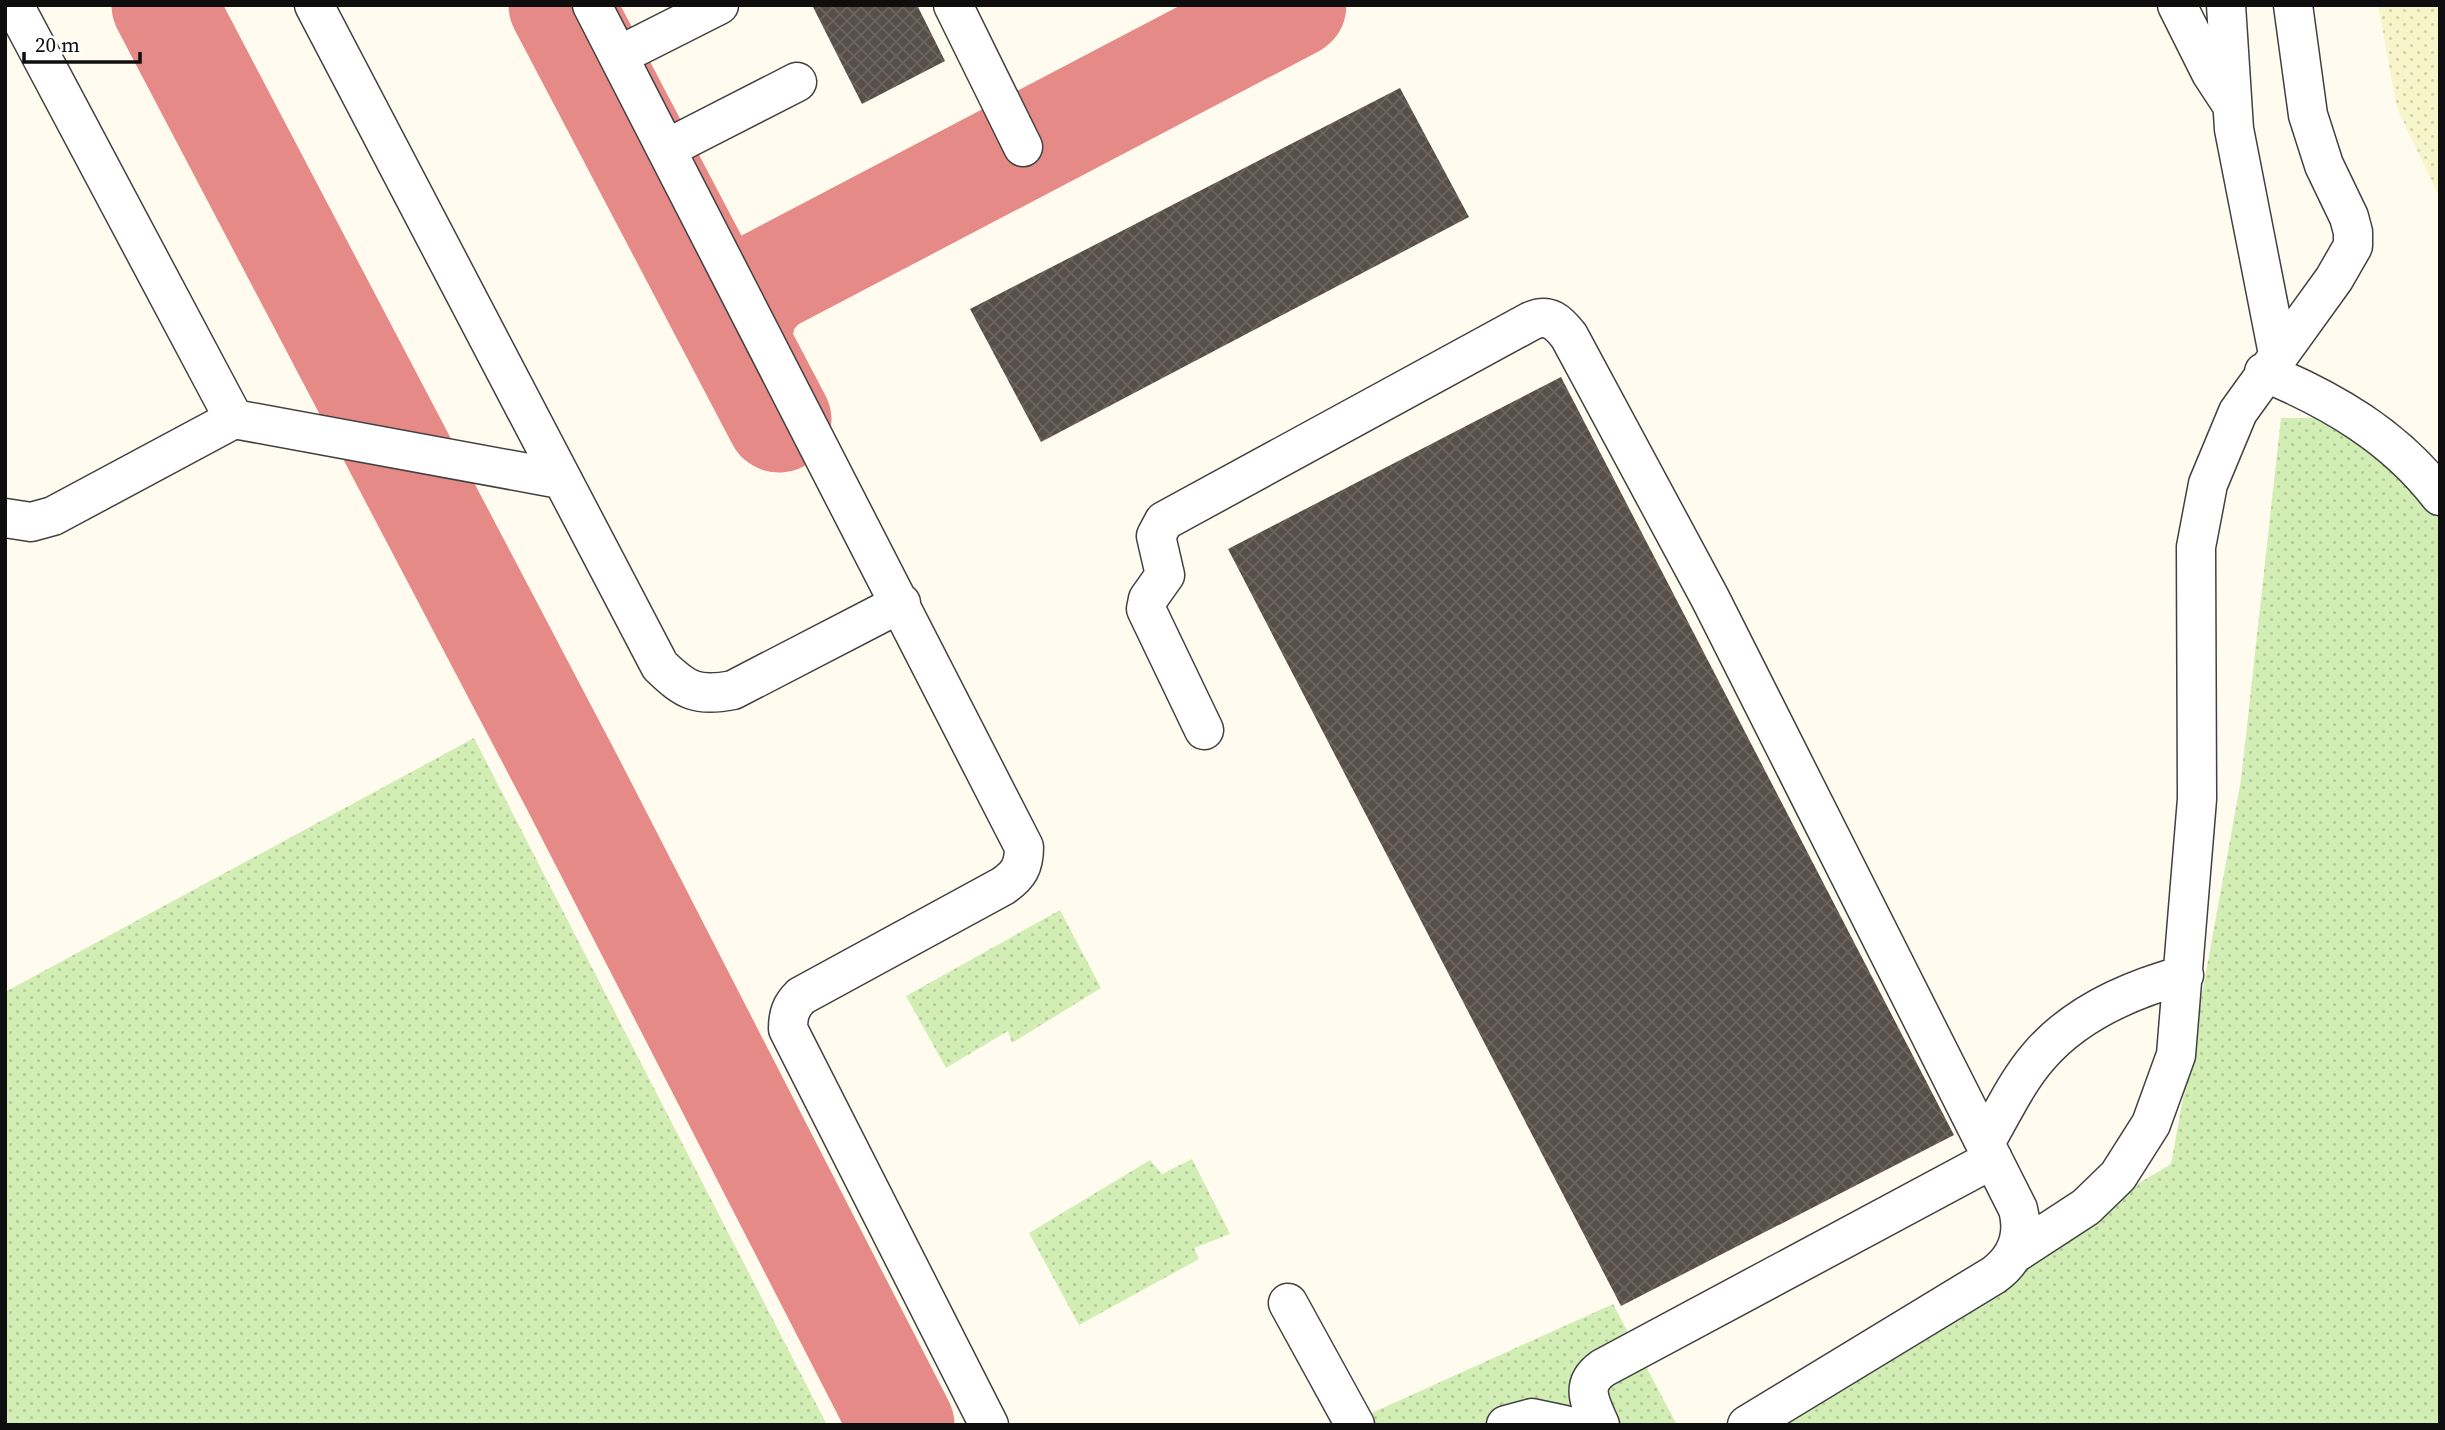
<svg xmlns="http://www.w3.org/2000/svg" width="2445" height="1430" font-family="'Source Serif 4',serif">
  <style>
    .farmland { fill: url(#farmland-dots) }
    .grass { fill: url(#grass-dots) }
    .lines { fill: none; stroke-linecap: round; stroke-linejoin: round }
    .taxiway { stroke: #e68a87; stroke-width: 105 }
    .building { fill: url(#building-cross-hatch) }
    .minor-casing { stroke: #414141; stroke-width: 41 }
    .minor { stroke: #fff; stroke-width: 38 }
  </style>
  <defs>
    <pattern id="farmland-dots" width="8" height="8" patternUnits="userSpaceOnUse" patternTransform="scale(1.75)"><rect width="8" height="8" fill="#f8f5cb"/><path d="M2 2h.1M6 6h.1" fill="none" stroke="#d3d1ad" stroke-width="1.8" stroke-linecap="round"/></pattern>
    <pattern id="grass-dots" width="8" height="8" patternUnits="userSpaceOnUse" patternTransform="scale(1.75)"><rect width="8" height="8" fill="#d2eeb4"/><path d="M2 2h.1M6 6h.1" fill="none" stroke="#b3cb9a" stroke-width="1.8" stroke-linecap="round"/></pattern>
    <pattern id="building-cross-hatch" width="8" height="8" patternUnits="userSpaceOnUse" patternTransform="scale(1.75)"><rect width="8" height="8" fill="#584f49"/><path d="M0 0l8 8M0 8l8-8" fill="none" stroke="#6b645f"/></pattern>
  </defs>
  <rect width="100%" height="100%" fill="#fffcef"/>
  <path class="farmland" d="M2378,5H2440V198L2397,108Z"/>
  <path class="grass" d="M2281,418H2338L2440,512V1425H1734L2171,1164L2241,780Z
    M474,738L827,1425H5V992Z
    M1060,910L1101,988L1012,1043L1008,1031L946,1068L906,996Z
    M1192,1159L1230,1234L1194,1248L1199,1259L1079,1325L1029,1233L1150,1160L1162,1174Z
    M1613,1304L1677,1425H1345Z"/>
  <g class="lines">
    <path class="taxiway" d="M164,5L573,784L902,1425
      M561,5L779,420
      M738,341L746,304L766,282L1294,5"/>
  </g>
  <path class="building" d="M812,5H917L945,61L862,104Z
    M1400,88L1469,217L1041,442L970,309Z
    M1561,377L1954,1135L1621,1306L1228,549Z"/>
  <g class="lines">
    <defs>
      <path id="minor" d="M314,5L660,666C686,691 697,697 733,690L901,603
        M592,5L1024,847C1024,866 1019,875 1003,886L801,996C791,1006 788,1014 788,1029L989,1425
        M953,5L1023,147
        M2177,5L2211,73L2230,102
        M2226,5L2234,129L2278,354
        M618,56L719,5
        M666,149L797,82
        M2264,372C2332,400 2395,437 2440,496
        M234,419L560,479
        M5,518L31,522L53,516L234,419L14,5
        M1204,730L1146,609L1148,599L1165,575L1156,536L1164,521L1531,321C1549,313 1558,322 1569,336L1710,598L2018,1209C2025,1235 2016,1259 1994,1275L1747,1425
        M1985,1143C2002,1114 2017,1081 2039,1056C2075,1014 2132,989 2184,975
        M2014,1254L2086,1207L2118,1176L2151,1124L2176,1055L2197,799L2196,547L2208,484L2238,412L2334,279L2353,246V232L2349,217L2324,165L2308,115L2293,5
        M1288,1303L1355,1425
        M1506,1425L1532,1418L1565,1425
        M1600,1425C1590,1402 1579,1385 1603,1368L1993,1159"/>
    </defs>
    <use href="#minor" class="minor-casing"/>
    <use href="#minor" class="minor"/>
  </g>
  <rect width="2445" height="1430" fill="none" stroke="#0e0e0e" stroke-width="14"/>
  <path d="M24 52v10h116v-10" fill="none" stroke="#0e0e0e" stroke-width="3.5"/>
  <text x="35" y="52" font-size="21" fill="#0e0e0e" stroke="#ffffff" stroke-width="5" paint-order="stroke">20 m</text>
</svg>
